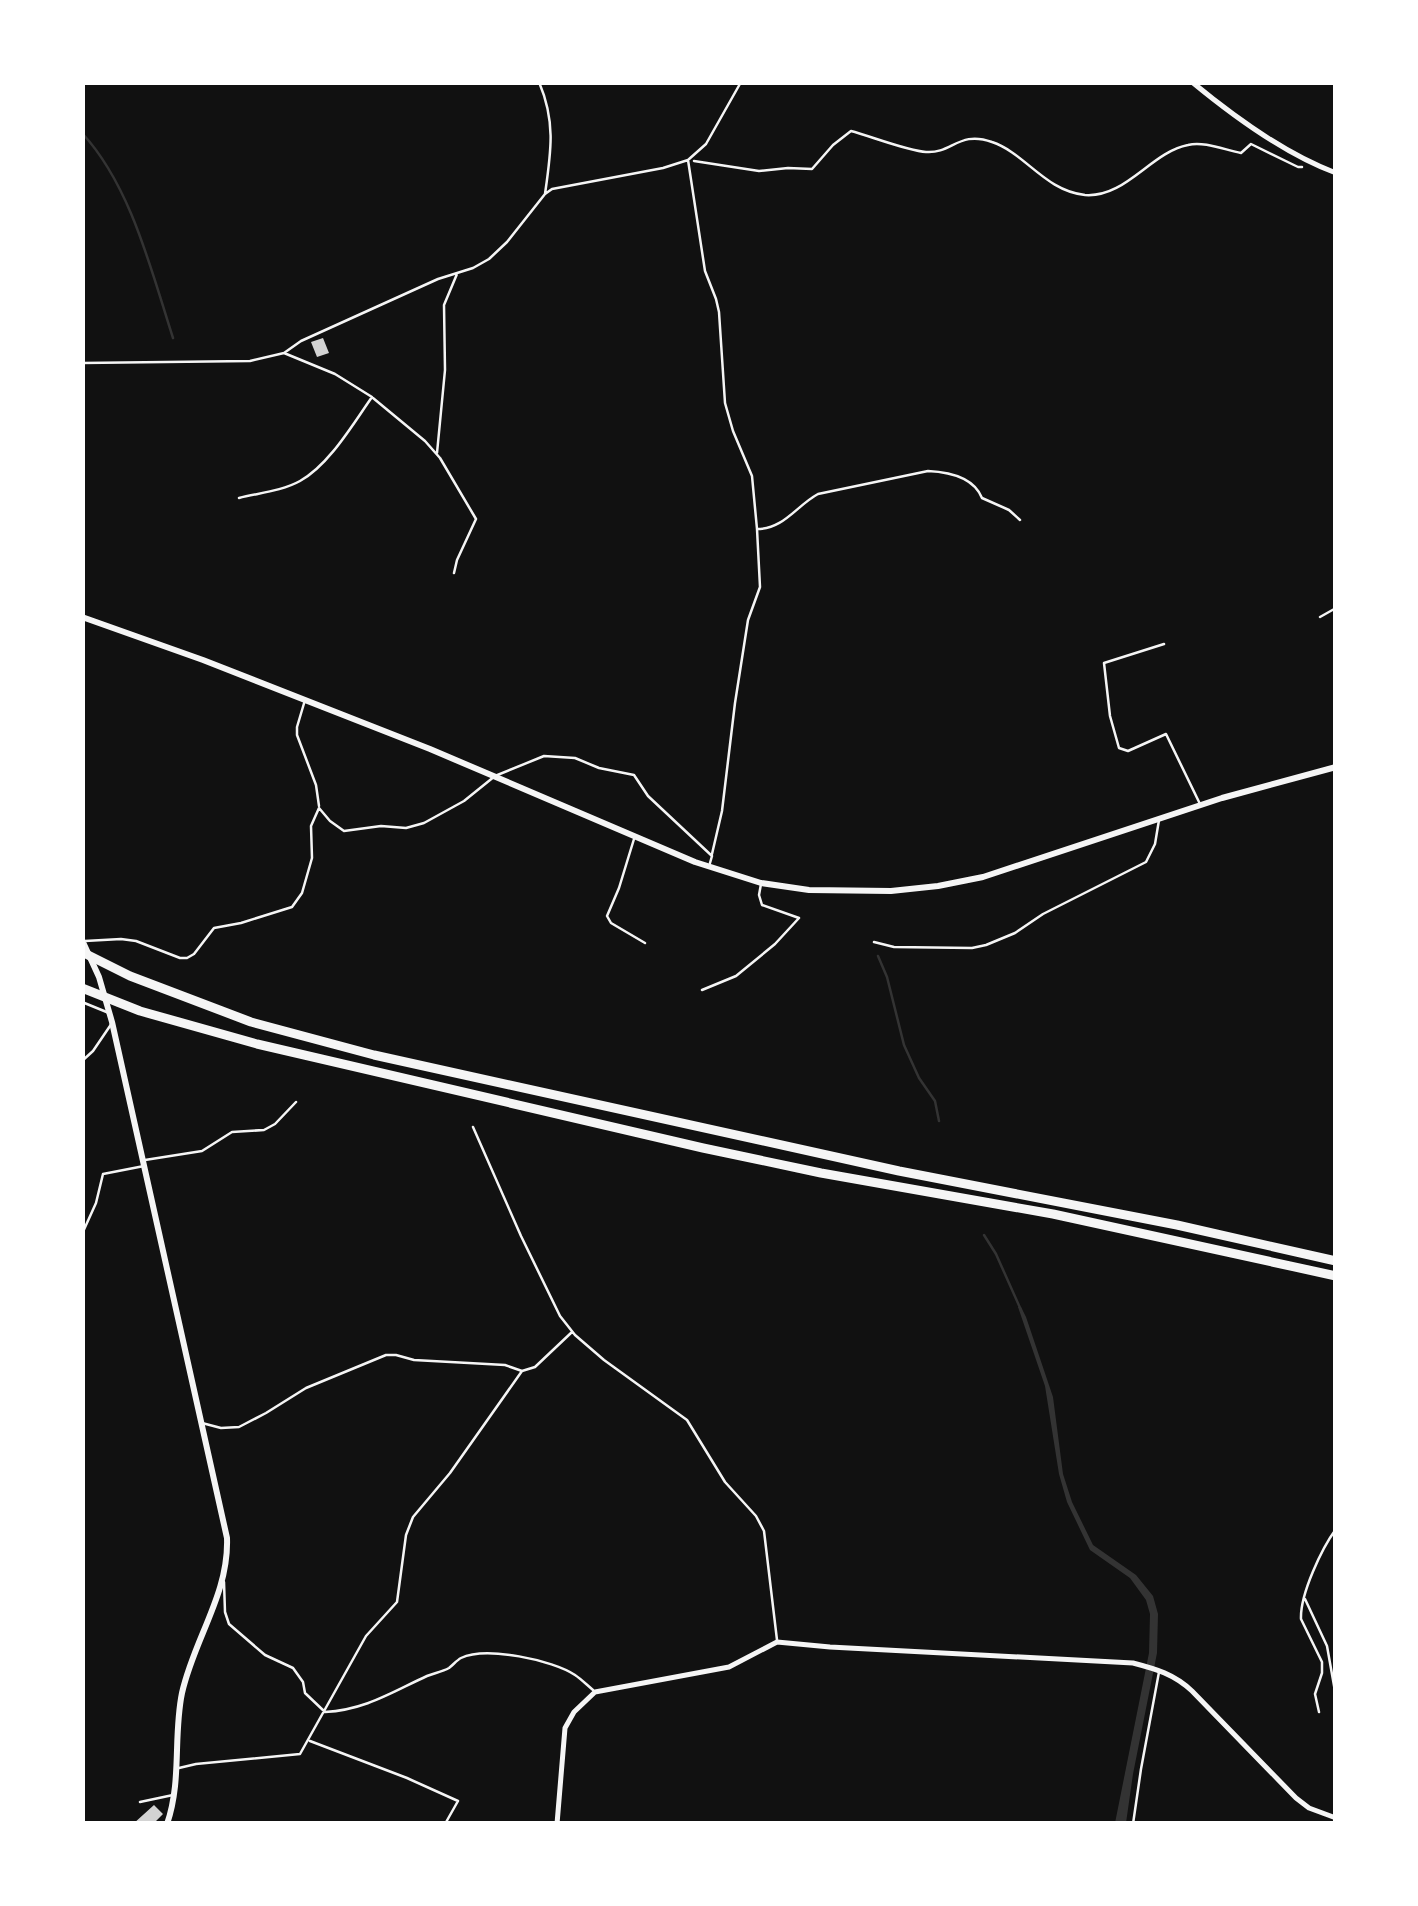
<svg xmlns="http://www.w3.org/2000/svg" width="1418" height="1906" font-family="Inter,sans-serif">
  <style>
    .water { fill: #333 }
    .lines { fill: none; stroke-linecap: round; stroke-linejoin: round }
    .stream { stroke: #333; stroke-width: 2.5 }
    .building { fill: #d3d3d3 }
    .path { stroke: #f5f5f5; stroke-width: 2.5 }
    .service { stroke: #f5f5f5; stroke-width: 2.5 }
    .minor { stroke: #f5f5f5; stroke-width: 5 }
    .tertiary { stroke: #f5f5f5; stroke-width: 6 }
    .motorway { stroke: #f5f5f5; stroke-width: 9 }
  </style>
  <rect width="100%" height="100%" fill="#111"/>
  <path class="water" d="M1018,1307H1021L1026,1317L1053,1397L1063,1474L1072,1502L1093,1545L1136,1575L1153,1596L1158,1614L1157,1653L1133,1774L1126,1823H1115L1149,1653L1150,1614L1146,1600L1130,1578L1090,1550L1067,1502L1059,1474L1045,1386Z"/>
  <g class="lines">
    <path class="stream" d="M82,133C131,186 151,270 173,338
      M878,956L887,977L904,1045L919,1078L935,1101L939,1121
      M984,1235L996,1254L1021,1310"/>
  </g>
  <path class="building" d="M323,338L329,353L317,357L311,342Z
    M154,1805L163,1814L153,1824H133Z"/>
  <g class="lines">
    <path class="path" d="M694,161L759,171L788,168L812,169L833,145L851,131C870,136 908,151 926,152C952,154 959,130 992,142C1025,153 1045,191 1085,195C1126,198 1151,152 1188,145C1204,141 1225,150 1241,153L1251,144L1298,167H1302"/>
    <path class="service" d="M539,82C556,122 551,152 545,194
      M688,160L705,271L716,299L719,312L725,403L733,431L752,476L757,529C784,529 796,506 818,494L928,471C949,472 974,478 982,498L1009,510L1020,520
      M284,353L301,341L438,279L473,268L489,259L507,242L545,194L552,189L663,168L688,160L706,144L741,82
      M82,363L250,361L284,353L335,374L372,397C353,424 329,465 300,481C282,491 259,493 239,498
      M373,398L425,441L440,458L476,519L457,560L454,573
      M437,453L445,370L444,305L457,274
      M1320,617L1336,608
      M1164,644L1104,663L1110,716L1119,748L1128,751L1166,734L1200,804
      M305,700L297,727V735L316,785L319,806
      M634,839L619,888L607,916L611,923L645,943
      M712,854L722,811L735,703L748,620L760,587L757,529
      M85,941L121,939L136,941L180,958H187L194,954L214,928L241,923L292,907L302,893L312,858L311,826L319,808L330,821L344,831L381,826L406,828L424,823L464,801L495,776L544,756L575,758L599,768L634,775L648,796L712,856L710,863
      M874,942L894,947L972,948L986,945L1015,933L1043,914L1146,862L1155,844L1159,820
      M702,990L736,976L775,944L799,918L762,905L759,895L761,884
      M82,1002L109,1013
      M82,1061L93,1051L112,1023
      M473,1127L521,1236L560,1316L575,1335L604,1360L687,1420L725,1482L756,1516L764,1531L777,1640
      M145,1160L202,1151L232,1132L264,1130L275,1124L296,1102
      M82,1234L96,1203L103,1174L144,1166
      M202,1423L221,1428L239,1427L266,1413L306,1388L386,1355H396L414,1360L505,1365L522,1371L535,1367L572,1332
      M224,1582L225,1612L229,1624L265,1655L293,1668L303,1682L305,1693L325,1712C365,1710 392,1692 427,1676C434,1673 442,1672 449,1668C453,1665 457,1660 461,1658C486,1646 553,1660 575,1675C581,1679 587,1685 593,1690
      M1305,1599L1327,1646L1336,1697
      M1319,1712L1315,1694L1322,1673V1662L1301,1619C1300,1594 1322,1548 1336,1529
      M310,1741L407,1778L458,1801L445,1824
      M179,1768L196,1764L300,1754L366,1636L397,1602L406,1535L413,1517L450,1473L522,1371
      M140,1802L173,1795
      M1133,1824L1141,1769L1159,1672"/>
    <path class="minor" d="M1192,82C1232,115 1287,155 1336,173
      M557,1824L565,1728L574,1712L595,1692L729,1667L777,1642L830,1647L1133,1663C1156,1669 1174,1674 1192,1691L1296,1798L1309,1808L1336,1818"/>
    <path class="tertiary" d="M82,617L203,660L430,749L695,862L761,883L809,890L891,891L938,886L983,877L1222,798L1336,767
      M82,940L99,977L112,1022L227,1538C229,1594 194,1639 182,1693C173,1736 182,1781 167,1824"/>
    <path class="motorway" d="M82,952L130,976L251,1022L374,1055L899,1171L1177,1225L1336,1261
      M82,988L140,1011L257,1044L703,1148L821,1173L1053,1214L1336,1276"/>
  </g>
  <rect width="1418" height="1906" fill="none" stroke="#ffffff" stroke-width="170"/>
</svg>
